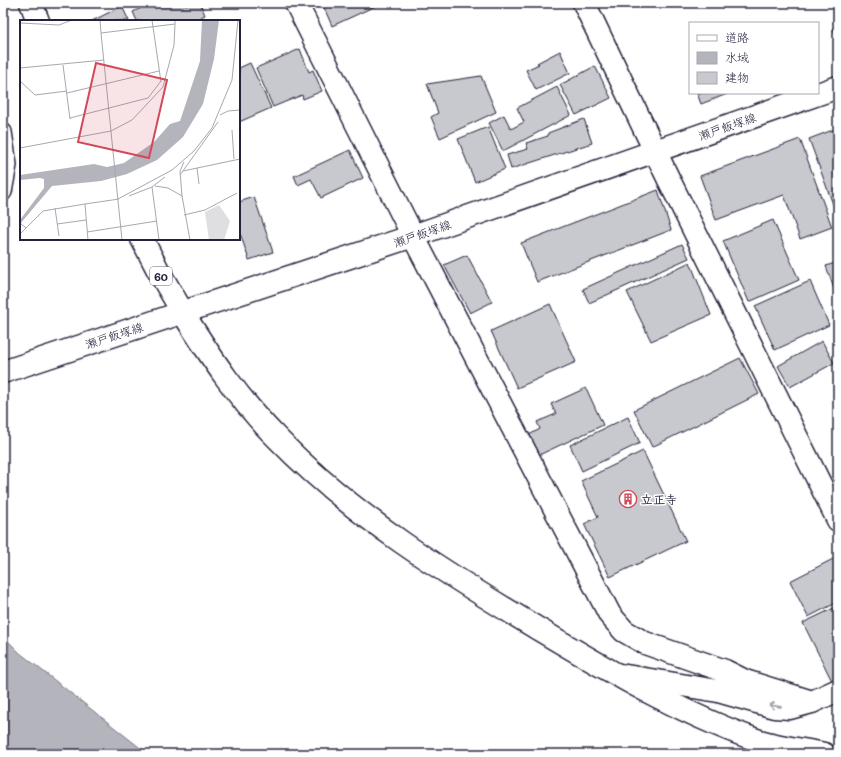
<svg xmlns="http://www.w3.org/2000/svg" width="841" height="757" font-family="Mali,'Klee One',sans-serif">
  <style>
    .water { fill: #b4b4bc; stroke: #7a7a88 }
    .building { fill: #c8c8cf; stroke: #22223b }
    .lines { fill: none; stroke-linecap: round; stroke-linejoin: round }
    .lane-casing { stroke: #22223b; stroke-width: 20 }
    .street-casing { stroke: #22223b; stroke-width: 25 }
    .secondary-casing { stroke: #22223b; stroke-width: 25 }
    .primary-casing { stroke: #22223b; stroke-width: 25 }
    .lane { stroke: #fff; stroke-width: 17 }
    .street { stroke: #fff; stroke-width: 22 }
    .secondary { stroke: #fff; stroke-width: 22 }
    .primary { stroke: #fff; stroke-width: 22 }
    .oneway { stroke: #9c9ca7 }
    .labels { text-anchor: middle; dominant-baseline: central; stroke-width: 3; stroke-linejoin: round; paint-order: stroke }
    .shield { fill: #fff; stroke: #646476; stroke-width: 1 }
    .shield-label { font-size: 11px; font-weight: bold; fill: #22223b }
    .street-label { font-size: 12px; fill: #22223b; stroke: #fff }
    .poi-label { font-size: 12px; font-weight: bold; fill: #22223b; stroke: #fff; text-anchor: start }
    .inset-road { fill: none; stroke: #a7a7b1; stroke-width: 1 }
    .view { fill: #d1495b; fill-opacity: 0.15; stroke: #d1495b; stroke-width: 2 }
    .inset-edge { fill: none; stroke: #22223b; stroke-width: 2 }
  </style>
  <rect width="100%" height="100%" fill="#fff"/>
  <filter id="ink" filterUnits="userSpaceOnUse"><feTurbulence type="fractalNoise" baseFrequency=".025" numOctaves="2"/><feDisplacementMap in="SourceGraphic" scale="8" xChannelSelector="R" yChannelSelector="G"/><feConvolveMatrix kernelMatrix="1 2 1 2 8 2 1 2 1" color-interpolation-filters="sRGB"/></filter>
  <g filter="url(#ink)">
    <path class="water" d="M3,636L20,653L148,754H3Z"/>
    <path class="building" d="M151,3H185L186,6L191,3H200L205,15L193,21H137L133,12Z
      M322,3H382L332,26Z
      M122,6L129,21H92Z
      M838,26V43L833,28Z
      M300,49L309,72L313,70L322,91L303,99L302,95L273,107L256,68Z
      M560,51L570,73L536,90L526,70L539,64L537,63Z
      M250,63L271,108L239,122V68Z
      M595,66L611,98L576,115L560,85Z
      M481,76L496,112L440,138L431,117L438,113L427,84Z
      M557,87L571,115L503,151L489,123L504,115L511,129L524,122L517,108Z
      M697,93H730L701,104Z
      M584,119L592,143L511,169L507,155L528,149L526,143L548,136V133Z
      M488,127L505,169L475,182L458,139Z
      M838,128V218L809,139Z
      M800,139L832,227L800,239L784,195L716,220L700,176Z
      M350,150L363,178L321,198L311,179L298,185L294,176Z
      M658,190L671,230L537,282L521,243Z
      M254,197L273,252L249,260L239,230V202Z
      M773,220L799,280L749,302L723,241Z
      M682,244L689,258L589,303L583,289Z
      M467,255L492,302L470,313L444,265Z
      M690,262L711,315L651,341L627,292Z
      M838,262V300L826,266Z
      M810,281L829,325L775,350L755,306Z
      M550,304L576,362L517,388L491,331Z
      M822,341L834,363L790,387L778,366Z
      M740,358L759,394L652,447L634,410Z
      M586,388L603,425L539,455L529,435L540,429L537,422L556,414L551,404Z
      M628,417L640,443L582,471L570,445Z
      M643,451L686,541L610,577L584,524L598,517L581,481Z
      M837,557L838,602L808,617L790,581Z
      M838,606V678L832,681L803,623Z"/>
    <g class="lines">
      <defs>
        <path id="lane" d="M3,132L8,165L3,192"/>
        <path id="street" d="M296,3L413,236L610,615L624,631L645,643L725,671L745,681L812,702
          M584,3L669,180L838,520
          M620,675L718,691L774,707L790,708L812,702L838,690"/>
        <path id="secondary" d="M183,313C210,356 239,400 276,437C352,516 447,574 540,630C609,671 678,712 754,739C776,747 801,749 824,754
          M3,372L413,236L838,87"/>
        <path id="primary" d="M31,3L38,21
          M142,239L159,272L183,313"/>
      </defs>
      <use href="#lane" class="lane-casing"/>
      <use href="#street" class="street-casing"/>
      <use href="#secondary" class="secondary-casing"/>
      <use href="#primary" class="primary-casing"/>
      <use href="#lane" class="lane"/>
      <use href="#street" class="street"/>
      <use href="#secondary" class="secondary"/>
      <use href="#primary" class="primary"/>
    </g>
    <defs><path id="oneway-shaft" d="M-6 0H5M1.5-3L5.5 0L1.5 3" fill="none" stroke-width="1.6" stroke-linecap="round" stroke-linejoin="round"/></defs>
    <use class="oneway" href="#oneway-shaft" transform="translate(775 706) rotate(-172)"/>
  </g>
  <defs>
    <symbol id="building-ring" viewBox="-11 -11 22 22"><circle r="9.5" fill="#fff" stroke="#d1495b" stroke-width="1.5"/><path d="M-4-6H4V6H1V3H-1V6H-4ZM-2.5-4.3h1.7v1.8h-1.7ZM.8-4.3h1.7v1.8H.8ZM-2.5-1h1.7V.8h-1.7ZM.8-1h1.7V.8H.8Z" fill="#d1495b"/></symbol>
  </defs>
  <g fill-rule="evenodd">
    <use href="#building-ring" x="618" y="489" width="20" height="20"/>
  </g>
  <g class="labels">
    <rect class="shield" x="150" y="267" width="22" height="18" rx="3"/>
    <g class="shield-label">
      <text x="161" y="276">60</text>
    </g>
    <g class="street-label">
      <text transform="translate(727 126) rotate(-19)">瀬戸飯塚線</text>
      <text transform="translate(422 233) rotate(-19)">瀬戸飯塚線</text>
      <text transform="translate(114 335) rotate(-18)">瀬戸飯塚線</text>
    </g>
    <g class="poi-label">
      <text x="641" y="499">立正寺</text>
    </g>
  </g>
  <g transform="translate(20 20)">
    <rect width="220" height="220" fill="#fff"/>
    <path d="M199,185L210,201L204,220H189L185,192Z" fill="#dfdfe2"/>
    <path d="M182,0H199L194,39L183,84L163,117L137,140L107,154L81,161L32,166L0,204V200L24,168V159L20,158L0,160V155L74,144L87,147L104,143L134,122L150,104L160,101L180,41Z" fill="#b4b4bc"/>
    <path class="inset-road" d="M80,0L81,13L155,4V0M132,0L141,62M0,3L39,5L52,0M81,13L102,220M43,45L50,99M0,48L84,40M0,61L15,75L47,71M47,73L139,51M200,95L208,91L220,90M50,98L128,78L141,61M212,110L214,139M91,111L112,100L143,67L154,25L155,4M0,128L91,111M177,148L179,164M163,151L220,139M160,155L198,102M135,166L148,168L162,176L160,151L164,142M132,167L139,220M109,176L132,167L145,157M162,176L170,220M98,179L152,150L174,131L192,108L212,60L218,0M35,188L39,216M164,195L185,190L217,173M0,203L6,208L0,214M37,204L66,200M6,208L23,191L65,184M67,212L137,201M68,220L65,184L99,179"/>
    <path class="view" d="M76,43L147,60L129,138L58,122Z"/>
    <rect width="220" height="220" class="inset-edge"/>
  </g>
  <rect width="841" height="757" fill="none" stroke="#fff" stroke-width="16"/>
  <rect x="8" y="8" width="825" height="741" fill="none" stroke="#22223b" stroke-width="1.5" filter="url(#ink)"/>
  <rect x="689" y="22" width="130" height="72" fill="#ffffff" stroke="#a7a7b1"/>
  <rect x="697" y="35" width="20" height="6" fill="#ffffff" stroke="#a7a7b1"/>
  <text x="725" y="42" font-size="12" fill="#22223b">道路</text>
  <rect x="697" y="52" width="20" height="12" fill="#b4b4bc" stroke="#a7a7b1"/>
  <text x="725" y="62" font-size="12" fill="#22223b">水域</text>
  <rect x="697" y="72" width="20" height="12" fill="#c8c8cf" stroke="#a7a7b1"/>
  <text x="725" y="82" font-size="12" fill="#22223b">建物</text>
</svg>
